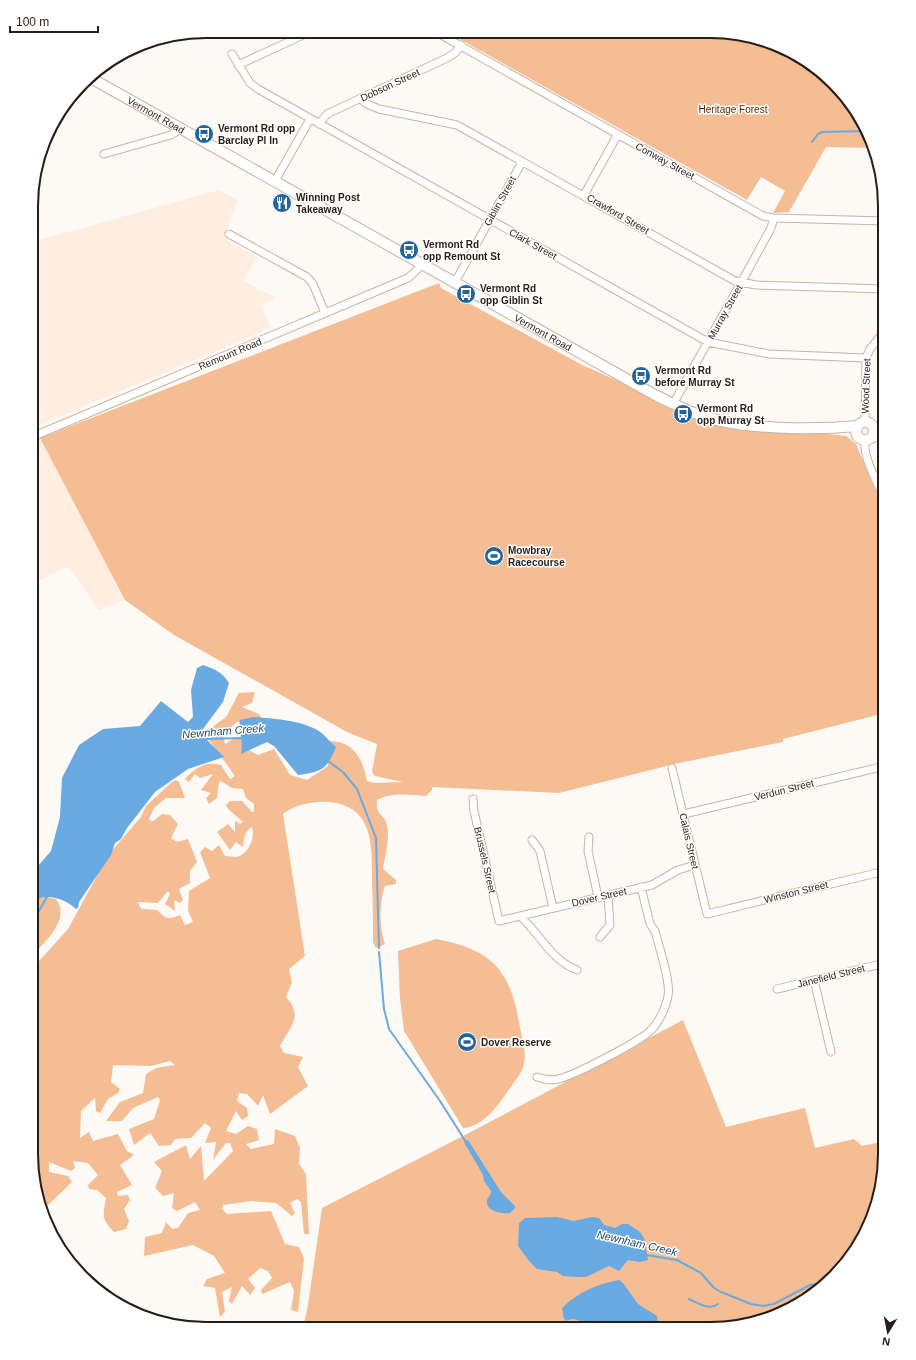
<svg xmlns="http://www.w3.org/2000/svg" width="916" height="1360" font-family="Helvetica,sans-serif">
  <style>
    .built { fill: #ffede0 }
    .green { fill: #f4bd94 }
    .water { fill: #69aae3 }
    .lines { fill: none; stroke-linecap: round; stroke-linejoin: round }
    .stream { stroke: #69aae3; stroke-width: 2 }
    .street-casing { stroke: #c9b3a3; stroke-width: 9 }
    .secondary-casing { stroke: #c9b3a3; stroke-width: 12 }
    .street { stroke: #fff; stroke-width: 7 }
    .secondary { stroke: #fff; stroke-width: 10 }
    .labels { text-anchor: middle; dominant-baseline: central; stroke-width: 3; stroke-linejoin: round; paint-order: stroke }
    .street-label { font-size: 10px; fill: #261d17; stroke: #fff }
    .park-label { font-size: 10px; fill: #542900; stroke: #fff }
    .poi-label { font-size: 10px; font-weight: bold; fill: #261d17; stroke: #fff; text-anchor: start }
    .water-label { font-size: 11px; font-style: italic; fill: #19496f; stroke: #fff }
    .rim { fill: none; stroke: #261d17; stroke-width: 2 }
  </style>
  <rect width="100%" height="100%" fill="#fdf9f5"/>
  <path class="built" d="M219,190L238,200L228,225V241L256,257L244,281L276,298L261,305L271,328L32,428V242Z
    M32,429L40,438L125,600L99,610L68,566L37,582L32,571Z"/>
  <path class="green" d="M447,32L733,33C747,36 764,39 777,44C816,61 865,106 874,148L826,147L789,212L773,213L785,191L761,177L747,200Z
    M439,283L441,288L582,365L707,420L846,436L856,444L885,512V713L783,739V742L679,763L559,793L432,787V790L426,796C409,795 393,792 377,800C376,817 382,812 386,822C391,836 385,855 383,869L396,880V884L385,886C379,902 379,928 385,944L376,948L373,942C373,923 373,903 372,884C372,848 375,806 329,802C313,801 294,805 283,814L305,956L289,969L292,982L286,997C304,1016 290,1027 280,1046L284,1053L303,1057L298,1067L308,1086L270,1114L263,1095L258,1106L247,1094L239,1093L237,1101L247,1108L248,1116L242,1120L236,1111L226,1131L236,1134L248,1126L257,1129L259,1140L246,1144L251,1149L274,1144L275,1129L295,1136L300,1148L299,1164L306,1174L309,1234H304L301,1202L297,1199L290,1203L295,1213L292,1216L276,1203L251,1201L223,1205L222,1209L227,1214L271,1211L285,1244L299,1247L304,1258L298,1312L291,1310L294,1291L290,1282L262,1294L261,1290L272,1278L268,1271L260,1268L248,1279L255,1288L250,1295L242,1286L232,1304L229,1301L232,1287L222,1292L225,1312L220,1317L215,1288L203,1286L207,1279L225,1273L214,1256L193,1245L144,1256L145,1237L162,1233L166,1222L172,1229L178,1228L188,1213L200,1210L195,1202L177,1211L172,1208L174,1193L163,1196L155,1188L162,1171L154,1162L186,1145L190,1159L201,1146L204,1181L233,1151L230,1143H226L213,1160L216,1142L205,1143L211,1128L205,1123L191,1138L175,1139L171,1145L159,1146L150,1133L134,1145L129,1129L154,1119L160,1100L158,1097L133,1108L122,1121H106L120,1102L143,1093L146,1074L156,1068L175,1065L170,1061L151,1066L113,1065L111,1082L120,1089L118,1093L108,1099L100,1113L96,1111L95,1098L81,1111L80,1138L89,1132L93,1141L118,1134L127,1151L134,1155L120,1165L132,1185L117,1192L118,1196L128,1195L130,1200L124,1209L129,1221L126,1229L114,1232C101,1219 103,1215 106,1198L97,1190L89,1189L88,1185L98,1175L88,1163L73,1161L75,1168L71,1171L49,1162V1172L68,1176L72,1182L44,1209V1220L31,1154V970L68,929L109,854L141,817L146,806L172,782L176,780L179,782L185,798H166L154,808L149,819L152,822L162,814L170,815L178,824L171,838L177,842L188,839L197,862L190,871V883L179,889L183,900L180,903L174,900L175,911L165,904L170,894L168,891L158,903L138,902L141,909L157,910C166,919 168,920 180,915L185,925L193,922L188,911L189,891L210,878L200,852L205,847L212,851L219,845L225,856L237,857C249,853 255,839 252,827C244,832 244,838 243,847L236,842L230,850L217,832L228,824L235,832V821L240,824L243,822L227,808L226,805L230,801H242L252,812H254V804L246,798L243,789L232,788L221,781L219,782L217,798L209,804L206,798L211,793L201,790L213,774L200,778L195,774L189,782L185,779C195,768 205,761 221,765L230,779L235,776L204,733L226,717L239,693L255,692L252,703L242,707L259,714L263,720L259,724L237,722L223,735L225,744L236,737L245,741L247,749L258,755L274,749L290,775L307,780L328,766L326,751L330,741C355,742 363,760 367,781L375,783L403,782L375,776L372,772L377,744L347,732L174,635L125,600L40,438Z
    M39,897H47L56,899C72,919 43,943 31,958V901Z
    M436,939C494,950 511,971 520,1028C522,1039 527,1053 524,1064C523,1073 508,1090 503,1098C494,1111 480,1127 463,1128L404,1031L400,999L398,951Z
    M683,1020L726,1127L805,1108L815,1148L854,1139L862,1146L885,1141V1166L872,1221L849,1260L817,1293L777,1316L710,1329L303,1328L308,1305L322,1208L465,1135Z"/>
  <path class="water" d="M203,665C215,669 222,672 229,683L223,702L200,733L224,757L188,769L155,792L127,828L121,839L115,843L111,855L79,902L78,908L76,909C65,898 45,892 31,902V874L51,851L60,817L62,778L79,745L103,729L140,726L161,701L188,722L193,717L191,690L197,668Z
    M254,717C275,719 306,720 323,734C327,738 331,743 336,747C327,769 322,772 298,775L274,746L267,742L241,754C244,742 238,732 240,720Z
    M468,1140L501,1192L515,1206V1208L510,1213C503,1214 485,1212 487,1200C488,1197 491,1195 491,1191L484,1181L483,1175L464,1142Z
    M557,1217L574,1221L592,1217L599,1218L604,1225L615,1228L622,1224H628L640,1232L644,1238L648,1260L640,1262L628,1260L619,1271L609,1266L586,1277H577L563,1276L557,1272L537,1269L529,1261L518,1246L519,1223L525,1218Z
    M619,1280L623,1283L638,1304L657,1316L658,1325L657,1328L617,1329L604,1327L573,1319L568,1320L564,1319L562,1308C578,1292 597,1284 619,1280Z"/>
  <g class="lines">
    <path class="stream" d="M812,142L818,134L822,132L867,131
      M206,739L243,738
      M328,761L343,772L357,789L376,838L379,948
      M31,925L48,895
      M379,952L384,1009L389,1029L440,1101L466,1142
      M646,1255L677,1260L701,1273L714,1288L721,1292L751,1304L763,1306L774,1304L810,1285L828,1282
      M689,1299C698,1303 709,1311 718,1304
      M566,1319L568,1329"/>
    <defs>
      <path id="street" d="M436,32L763,216L774,218L885,221
        M232,54L250,83L258,89L708,342L769,354L866,358
        M238,65L312,31
        M360,98L367,104L379,109L457,125L735,281L756,285L885,289
        M319,124L327,114L447,58L456,52L461,45
        M104,154L171,135L181,129
        M275,181L310,119
        M584,195L618,134
        M229,234L307,277L313,284L325,313
        M455,282L522,162
        M673,404L747,272L771,228L774,218
        M865,422L866,358L870,349L885,331
        M32,437L408,278L423,264
        M865,440C863,460 878,482 885,500
        M672,768L707,914L885,871
        M473,799L474,811L499,921L652,885L678,870L695,865
        M684,814L885,766
        M589,837L588,851L598,897
        M532,840L540,851L553,908
        M520,916C539,933 552,961 577,970
        M600,937L610,925L608,895
        M814,980L831,1052
        M777,989L885,963
        M537,1077C544,1079 551,1081 558,1079C573,1076 639,1042 650,1031C658,1024 666,1008 668,996C671,982 659,947 655,931L650,924L641,887"/>
      <g id="secondary">
        <path id="s1" d="M89,77L655,395C670,402 684,410 700,415C742,430 814,430 858,426"/>
        <circle cx="865" cy="431" r="9"/>
        <path d="M872,437L885,433"/>
      </g>
    </defs>
    <use href="#street" class="street-casing"/>
    <use href="#secondary" class="secondary-casing"/>
    <use href="#street" class="street"/>
    <use href="#secondary" class="secondary"/>
  </g>
  <defs>
    <symbol id="bus-disc" viewBox="-11 -11 22 22"><circle r="9.5" fill="#21659a" stroke="#fff"/><path d="M-5-6H5V4H4V6H2V4H-2V6H-4V4H-5ZM-3.5-4V0h7V-4ZM-3.5 1.2v1.5H-2V1.2ZM2 1.2v1.5H3.5V1.2Z" fill="#fff"/></symbol>
    <symbol id="restaurant-disc" viewBox="-11 -11 22 22"><circle r="9.5" fill="#21659a" stroke="#fff"/><path d="M-5-6h1v4h1v-4h1v4h1v-4h1v5L-1.5 .5V6h-2V.5L-5-1ZM5-6V6H3V1.5H1.5Q1.5-4 5-6Z" fill="#fff"/></symbol>
    <symbol id="stadium-disc" viewBox="-11 -11 22 22"><circle r="9.5" fill="#21659a" stroke="#fff"/><path d="M0-5a6.5 5 0 1 0 0 10a6.5 5 0 1 0 0-10ZM-3.5-1.8h7v3.6h-7Z" fill="#fff"/></symbol>
  </defs>
  <g fill-rule="evenodd">
    <use href="#bus-disc" x="193" y="123" width="22" height="22"/>
    <use href="#restaurant-disc" x="271" y="192" width="22" height="22"/>
    <use href="#bus-disc" x="398" y="239" width="22" height="22"/>
    <use href="#bus-disc" x="455" y="283" width="22" height="22"/>
    <use href="#bus-disc" x="630" y="365" width="22" height="22"/>
    <use href="#bus-disc" x="672" y="403" width="22" height="22"/>
    <use href="#stadium-disc" x="483" y="545" width="22" height="22"/>
    <use href="#stadium-disc" x="456" y="1031" width="22" height="22"/>
  </g>
  <g class="labels">
    <g class="street-label">
      <text transform="translate(390 85) rotate(-25)">Dobson Street</text>
      <text stroke="none"><textPath href="#s1" startOffset="77">Vermont Road</textPath></text>
      <text transform="translate(665 161) rotate(29)">Conway Street</text>
      <text transform="translate(500 201) rotate(-61)">Giblin Street</text>
      <text transform="translate(618 214) rotate(30)">Crawford Street</text>
      <text transform="translate(533 244) rotate(29)">Clark Street</text>
      <text transform="translate(725 312) rotate(-61)">Murray Street</text>
      <text stroke="none"><textPath href="#s1" startOffset="521">Vermont Road</textPath></text>
      <text transform="translate(230 354) rotate(-23)">Remount Road</text>
      <text transform="translate(866 386) rotate(-88)">Wood Street</text>
      <text transform="translate(784 790) rotate(-14)">Verdun Street</text>
      <text transform="translate(689 841) rotate(77)">Calais Street</text>
      <text transform="translate(485 860) rotate(77)">Brussels Street</text>
      <text transform="translate(796 892) rotate(-14)">Winston Street</text>
      <text transform="translate(599 897) rotate(-13)">Dover Street</text>
      <text transform="translate(831 976) rotate(-14)">Janefield Street</text>
    </g>
    <g class="park-label">
      <text x="733" y="109">Heritage Forest</text>
    </g>
    <g class="poi-label">
      <text x="218" y="128">Vermont Rd opp<tspan x="218" dy="12">Barclay Pl In</tspan></text>
      <text x="296" y="197">Winning Post<tspan x="296" dy="12">Takeaway</tspan></text>
      <text x="423" y="244">Vermont Rd<tspan x="423" dy="12">opp Remount St</tspan></text>
      <text x="480" y="288">Vermont Rd<tspan x="480" dy="12">opp Giblin St</tspan></text>
      <text x="655" y="370">Vermont Rd<tspan x="655" dy="12">before Murray St</tspan></text>
      <text x="697" y="408">Vermont Rd<tspan x="697" dy="12">opp Murray St</tspan></text>
      <text x="508" y="550">Mowbray<tspan x="508" dy="12">Racecourse</tspan></text>
      <text x="481" y="1042">Dover Reserve</text>
    </g>
    <g class="water-label">
      <text transform="translate(223 731) rotate(-5)">Newnham Creek</text>
      <text transform="translate(637 1243) rotate(13)">Newnham Creek</text>
    </g>
  </g>
  <path d="M0 0H916V1360H0ZM206 38H710A168 168 0 0 1 878 206V1154A168 168 0 0 1 710 1322H206A168 168 0 0 1 38 1154V206A168 168 0 0 1 206 38Z" fill="#fff" fill-rule="evenodd"/>
  <path class="rim" d="M206 38H710A168 168 0 0 1 878 206V1154A168 168 0 0 1 710 1322H206A168 168 0 0 1 38 1154V206A168 168 0 0 1 206 38Z"/>
  <g transform="translate(888 1332) rotate(190)" stroke="#ffffff" stroke-width="3" paint-order="stroke">
  <path d="M0-3L7 15L0 10L-7 15Z" fill="#261d17"/>
  <text y="-6" font-size="11" font-weight="bold" text-anchor="middle" fill="#261d17">N</text>
  </g>
  <path d="M10 26v6h88v-6" fill="none" stroke="#261d17" stroke-width="2"/>
  <text x="16" y="26" font-size="12" fill="#261d17" stroke="#ffffff" stroke-width="3" paint-order="stroke">100 m</text>
</svg>
